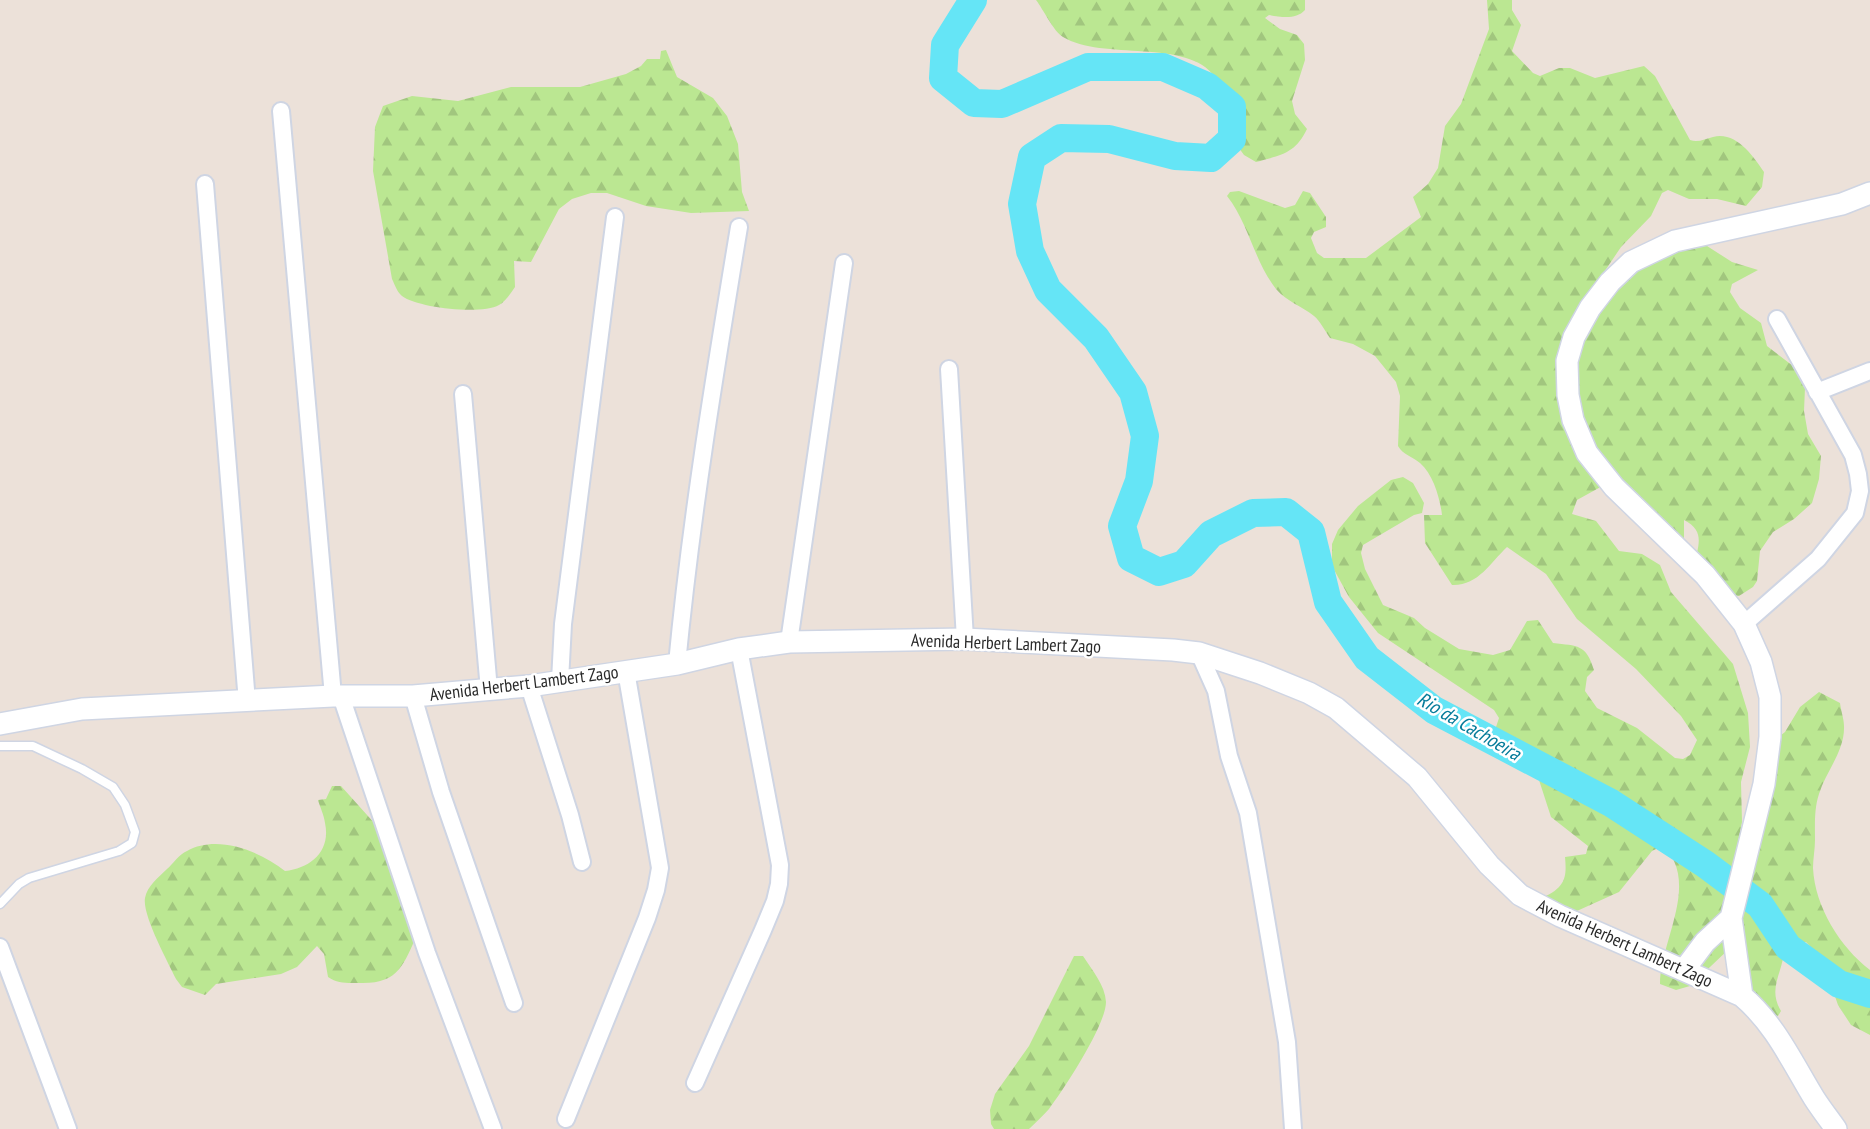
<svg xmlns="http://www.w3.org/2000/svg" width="1870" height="1129" font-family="'PT Sans Narrow',sans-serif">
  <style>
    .forest { fill: url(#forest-firs) }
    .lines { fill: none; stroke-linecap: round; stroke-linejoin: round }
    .river { stroke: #65e5f6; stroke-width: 28 }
    .service-casing { stroke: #cfd5e3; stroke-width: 11 }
    .minor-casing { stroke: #cfd5e3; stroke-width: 20 }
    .tertiary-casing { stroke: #cfd5e3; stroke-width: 24 }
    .service { stroke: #fff; stroke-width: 8 }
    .minor { stroke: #fff; stroke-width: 16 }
    .tertiary { stroke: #fff; stroke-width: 21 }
    .labels { text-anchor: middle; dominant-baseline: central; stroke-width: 5; stroke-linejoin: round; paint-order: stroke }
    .street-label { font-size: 18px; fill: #292929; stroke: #fff }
    .water-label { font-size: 20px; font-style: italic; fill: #067c9a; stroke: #fff }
  </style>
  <defs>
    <pattern id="forest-firs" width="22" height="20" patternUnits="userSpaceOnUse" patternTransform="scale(1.5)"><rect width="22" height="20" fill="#bbe792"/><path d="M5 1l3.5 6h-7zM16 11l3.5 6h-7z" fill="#a1c67e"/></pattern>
  </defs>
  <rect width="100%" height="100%" fill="#ece1d9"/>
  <path class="forest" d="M1036,0H1305V10C1296,20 1281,17 1269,15L1265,18L1280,29L1297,35L1304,44L1305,60L1292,101L1295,114L1307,129C1295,154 1281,155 1256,162L1244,155L1236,144L1215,77C1188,38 1102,61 1063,37C1054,32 1043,9 1036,0Z
    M1487,0H1512V10L1521,25L1512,51L1533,73L1540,76L1559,68H1570L1595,78L1644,66L1655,76L1690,140C1698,143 1705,139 1713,137C1736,131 1753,156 1764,172L1762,187L1746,206L1717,199H1689L1668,190L1662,193L1651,216L1621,247L1565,330L1557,364L1561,413L1585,319L1643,261L1697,244L1707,246L1732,262L1758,270L1732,284L1730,292L1740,308L1761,323L1767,346L1793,366L1805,388L1804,411L1808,434L1821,456L1819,479L1812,503L1794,519L1773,532L1760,551L1757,581L1753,587L1739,596L1722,594L1694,566C1698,546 1706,531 1684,520V540L1678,545L1606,484L1577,500L1572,514L1596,521L1619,551L1642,554L1660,565L1671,592L1733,664L1748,713L1750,747L1741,782L1742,822L1728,894L1775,740L1785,732L1800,707L1819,692L1840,703C1841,711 1844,719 1844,726C1845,751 1826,771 1819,794C1814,809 1815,825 1815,840C1815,849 1813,859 1813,868C1815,907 1840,947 1870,970V1035L1851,1025L1838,1005L1822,959L1806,942L1799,943L1785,960L1784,953C1781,976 1768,989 1781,1011L1778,1016L1762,1012L1730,948L1690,986L1676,990L1660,984C1660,946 1691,898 1674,861C1672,855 1666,850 1662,846L1652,851L1619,892L1568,915L1544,897C1565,887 1567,878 1565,857L1586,854L1588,846L1551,817L1539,780L1495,730L1499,718L1494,710L1378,633L1349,597L1332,566V544L1338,530L1358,506L1391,480L1403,477L1413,483L1424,503L1422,513L1414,515L1363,545L1361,553L1365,569L1383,605L1414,618L1425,628L1459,649L1493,655L1510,650L1527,621L1538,620L1553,643C1578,646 1586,644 1594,670L1587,677L1585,691L1597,708L1637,728L1675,758L1683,759L1690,755L1697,740L1681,716L1636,669L1577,619L1546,574L1507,547C1490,563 1478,586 1452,585L1425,543L1424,515H1442C1440,498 1433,474 1420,463C1412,456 1403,455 1398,446L1400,396L1396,382L1375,356L1353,344L1330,338C1325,331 1320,321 1314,316C1302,306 1287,302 1276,289C1254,261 1249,224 1227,196L1230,192L1239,191L1285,208L1295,205L1303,191L1310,193L1326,217V227L1314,232L1311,238L1317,253L1324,258H1366L1421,217L1413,197L1428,184L1438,168L1445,126L1461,104L1489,29Z
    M666,50L677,77L713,98L727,116L738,144L742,192L749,211L691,213L646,206L607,193H591L572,199L559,209L531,262L514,261L515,287C511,293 505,302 499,305C481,315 418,308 402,296C397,292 395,285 392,279L373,171L375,127L383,106L412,96L458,101L511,87H580L626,74L641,66L647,59H660L661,51Z
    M332,786H341L385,835L418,933C403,965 399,984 360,983C347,983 338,984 328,977L324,954L317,946L297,967L281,974L216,984L205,995L182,987L176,979C168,962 142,915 145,898C147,886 159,877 167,869C173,864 179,854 187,851C217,834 260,851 285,871C311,868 331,851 325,823C324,815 320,807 318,800L326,799Z
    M1074,956H1083C1092,970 1105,985 1106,1002C1106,1025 1064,1089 1049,1109C1043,1116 1036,1122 1029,1129H994L991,1124L990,1110L995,1094L1029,1046Z"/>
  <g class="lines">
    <path class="river" d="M973,0L945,45L943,78L974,103L1002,104L1088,67H1163L1207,86L1232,107V139L1211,158L1175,156L1109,139L1061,138L1032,157L1022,204L1030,251L1048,290L1096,338L1133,392L1145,436L1139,481L1122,526L1131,558L1159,572L1184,564L1211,534L1253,513L1286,512L1311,532L1328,602L1367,658L1434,710L1611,803L1705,864L1760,905L1788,947L1839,984L1870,994"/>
    <defs>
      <path id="service" d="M0,746H33L82,769L113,787L125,805L135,832L132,843L119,851L29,878L19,884L0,904"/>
      <path id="minor" d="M281,111L333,696
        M205,184L247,702
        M949,369L965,639
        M1817,392L1870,371
        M463,394L489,690
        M1744,624L1818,559L1855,513L1860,491L1858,474L1853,455L1777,319
        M789,642L844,263
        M1199,653L1216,691L1229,756L1248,813L1287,1042L1293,1129
        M677,664C691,517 715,372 739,227
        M560,681L563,624L615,217
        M529,686L570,815L582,862
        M341,696L427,953L493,1129
        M413,696L441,792L514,1003
        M0,947L68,1129
        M695,1083L763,930L775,901L779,884L780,865L739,649
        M566,1119L647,918L656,890L660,868L626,671"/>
      <path id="tertiary" d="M0,724L82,709L333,696H413L529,686L677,664L739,649L789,642L965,639L1173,650L1199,653L1260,673L1309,693L1336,708L1417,777L1489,865L1520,895L1560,916L1742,996C1775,1024 1792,1062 1814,1098C1821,1109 1829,1119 1836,1129
        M1684,970L1705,942L1731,918
        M1742,996L1731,918L1764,784L1770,737V697L1761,662L1744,624L1705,575L1614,487L1587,453L1573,420L1568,395L1567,361L1574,337L1590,308L1610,282L1631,262L1675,241L1842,204L1870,193"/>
    </defs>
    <use href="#service" class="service-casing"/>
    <use href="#minor" class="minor-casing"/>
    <use href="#tertiary" class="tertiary-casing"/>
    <use href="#service" class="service"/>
    <use href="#minor" class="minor"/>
    <use href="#tertiary" class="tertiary"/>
  </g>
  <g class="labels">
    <g class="street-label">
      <text transform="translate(1006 643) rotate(2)">Avenida Herbert Lambert Zago</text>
      <text transform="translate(524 683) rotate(-7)">Avenida Herbert Lambert Zago</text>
      <text transform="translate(1625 943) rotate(24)">Avenida Herbert Lambert Zago</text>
    </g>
    <g class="water-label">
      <text transform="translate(1469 726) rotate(30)">Rio da Cachoeira</text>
    </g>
  </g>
</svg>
